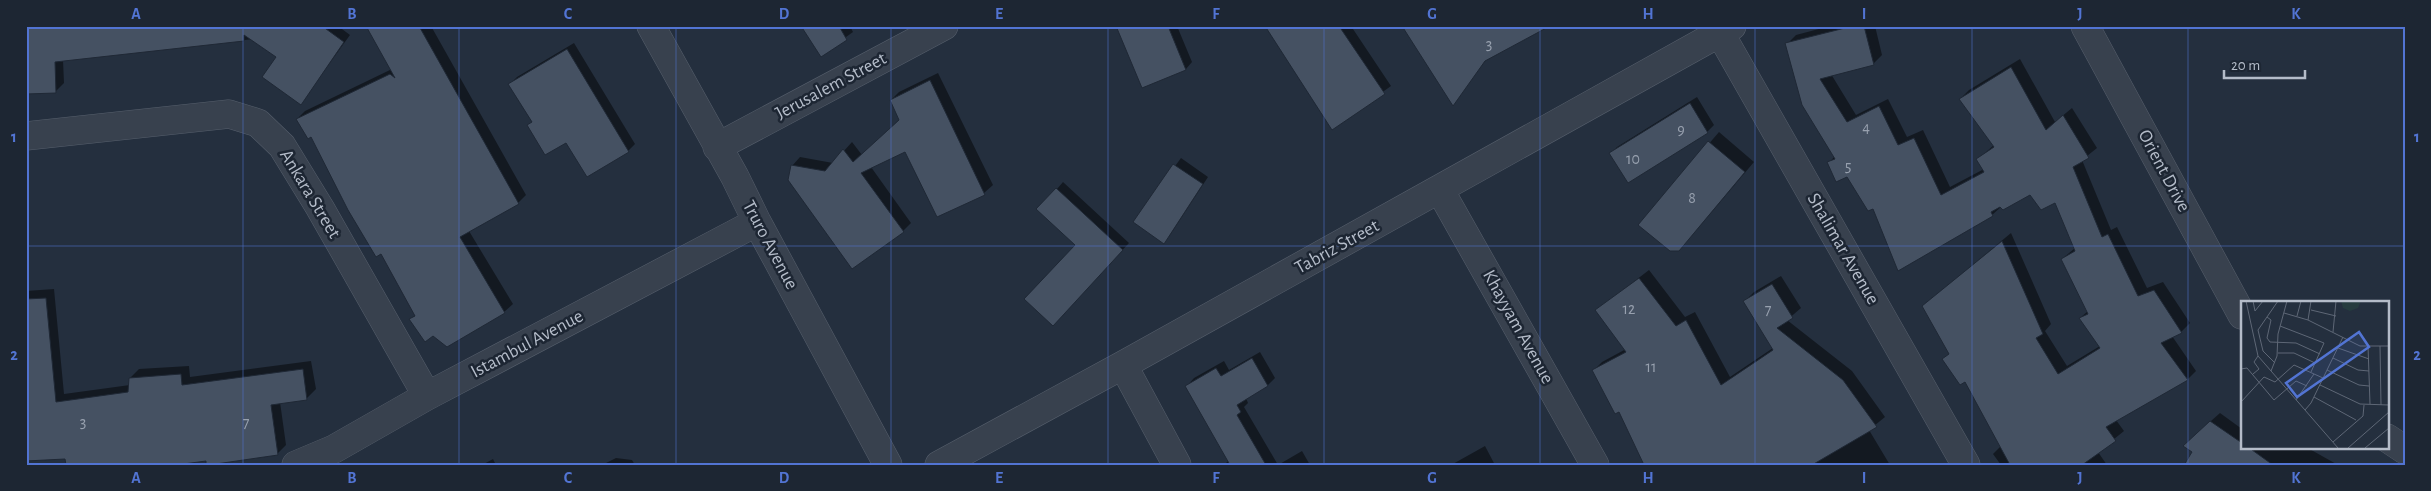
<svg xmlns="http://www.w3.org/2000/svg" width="2431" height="491" font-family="'Alegreya Sans',sans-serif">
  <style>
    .shadow { fill: #0007 }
    .building { fill: #455162; stroke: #1f2835 }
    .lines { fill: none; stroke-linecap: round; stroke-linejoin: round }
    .minor-casing { stroke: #565f6c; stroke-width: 29 }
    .minor { stroke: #38414e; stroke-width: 28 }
    .grid { fill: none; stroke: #5274d3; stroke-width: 1; stroke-opacity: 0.55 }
    .labels { text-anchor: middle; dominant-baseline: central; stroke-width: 5; stroke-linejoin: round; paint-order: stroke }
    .number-label { font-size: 16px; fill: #98a1af }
    .street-label { font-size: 19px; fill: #b4bcc9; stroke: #1d2633 }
    .inset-road { fill: none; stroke: #5e6776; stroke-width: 1 }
    .view { fill: #5274d3; fill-opacity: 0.15; stroke: #5274d3; stroke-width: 2.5 }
    .inset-edge { fill: none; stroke: #b4bcc9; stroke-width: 2.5 }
    .neatline { fill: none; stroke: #5274d3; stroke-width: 2 }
    .grid-label { font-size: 16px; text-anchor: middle; font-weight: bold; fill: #5274d3 }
  </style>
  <rect width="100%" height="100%" fill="#242f3e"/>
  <path class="shadow" d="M26,26H271L263,38L63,60L64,83L56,91Z
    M286,26H338L350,35L301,103L277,57Z
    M367,26H431L526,195L518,203L469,231L513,304L504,312L447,345L410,320L415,315L381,252L312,136L297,119L305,111L392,69Z
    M802,26H850L853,32L821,55Z
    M1118,26H1177L1192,62L1186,69L1143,87Z
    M1267,26H1351L1391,86L1332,128Z
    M1403,26L1488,57L1453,104Z
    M1830,26H1875L1882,55L1873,64L1831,74L1856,115L1888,99L1907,137L1923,130L1950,187L1984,169L1978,159L1994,145L1960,99L1969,90L2020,59L2055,122L2072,108L2097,148L2082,160L2111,230L2117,227L2147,288L2163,282L2190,323L2181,332L2172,336L2196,371L2188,379L2116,420L2124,431L2098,452L2107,465H2001L1993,454L2001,446L1950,353L1933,298L2011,233L2051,324L2045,331L2067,366L2100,346L2080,318L2088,311L2062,259L2075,248L2056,201L2030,193L2002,206L1992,215L1873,207L1848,176L1829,163L1834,157L1787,44L1796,35Z
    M574,43L635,144L628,151L587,175L566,141L529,125L532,122L510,84L517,77Z
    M938,73L993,185L984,193L938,216L906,150L871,167L911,223L903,231L792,166L800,157L833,163L852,142L862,155L900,119L891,100L899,92Z
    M1697,97L1714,125L1707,132L1611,154L1617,147Z
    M1719,132L1754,162L1688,240L1640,224Z
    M1181,158L1208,177L1170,235L1164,242L1134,222Z
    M1063,182L1129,243L1060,317L1077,245L1057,189Z
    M1649,270L1685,317L1695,312L1730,377L1773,348L1745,301L1754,292L1781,276L1801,308L1787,320L1852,371L1885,417L1869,430L1890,465H1646L1620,410L1593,371L1602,362L1626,349L1597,310Z
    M54,289L64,394L130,385V378L139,369L189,366L190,377L311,361L316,389L307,398L280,402L286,445L277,454L207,459L66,457L26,460V291Z
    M1260,352L1275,378L1268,385L1246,398L1248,403L1244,407L1278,465H1224L1229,460L1187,386L1194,378L1224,361L1229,370Z
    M2220,413L2242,429V447H2306L2338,465H2230L2193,452V437Z
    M1485,446L1495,465H1451Z
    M1302,451L1310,465H1278Z
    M616,458L632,460L635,465H602Z
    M493,459L496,465H482Z"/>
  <path class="building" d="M26,26H322L344,42L301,105L262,77L276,57L244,35V41L55,62L56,93L26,94Z
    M366,26H419L519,204L460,237L505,313L447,347L433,336L425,342L409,319L415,316L381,254L376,257L348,210L311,137L308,139L296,119L390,74L395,78Z
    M801,26H839L847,40L821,57Z
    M1116,26H1168L1186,70L1142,88Z
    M1265,26H1339L1385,94L1332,130Z
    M1402,26H1550L1485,61L1453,106Z
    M1853,26H1864L1874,65L1820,79L1847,122L1879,106L1898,145L1914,138L1941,195L1984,172L1976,159L1994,147L1959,99L2011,67L2046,130L2063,115L2089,158L2073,167L2102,237L2108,234L2138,296L2154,290L2182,333L2161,343L2188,380L2106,427L2116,441L2082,465H2010L1965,382L1960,385L1942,359L1949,354L1922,306L2002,241L2043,334L2036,338L2058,374L2100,348L2079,318L2088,314L2061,259L2075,251L2055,203L2041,210L2030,195L2003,210L2000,207L1991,212L1993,216L1898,271L1873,209L1868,211L1847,177L1836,182L1827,162L1835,159L1802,105L1785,43Z
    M567,49L629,152L587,177L566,143L545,155L527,125L532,122L508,84Z
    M930,80L985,195L937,217L905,152L861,173L904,232L852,269L788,180L791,165L825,171L843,149L853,162L899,120L890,100Z
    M1690,103L1708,133L1628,183L1609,153Z
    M1708,141L1745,172L1679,251H1670L1638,225Z
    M1173,164L1203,184L1164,244L1133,222Z
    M1056,188L1123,250L1053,326L1024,299L1075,245L1036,209Z
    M1639,278L1676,326L1686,320L1721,385L1773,350L1743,301L1772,284L1793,318L1777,328L1843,380L1877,427L1812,465H1644L1619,412L1615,414L1592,370L1626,352L1595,310Z
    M46,298L56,402L128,392L129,378L181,374L182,385L303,369L307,400L271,405L278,455L209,465H206V461L176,465H66L65,459L26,461V299Z
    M1252,358L1268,386L1237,405L1241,412L1237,415L1266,465H1230L1185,386L1216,368L1221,376Z
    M2210,421L2242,443V447H2248L2273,465H2184L2192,452L2183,446Z"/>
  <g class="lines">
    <defs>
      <path id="minor" d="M651,26L735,177L757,222L888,465
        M2085,26L2242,315
        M1720,33L1966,465
        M26,136L229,114L258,123L282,146L320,208L427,396
        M717,147L944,26
        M1440,190L1595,465
        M1123,365L1177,465
        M2387,438L2405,450
        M296,465L334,449L427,396L757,222
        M939,465L1123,365L1732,26"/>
    </defs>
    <use href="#minor" class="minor-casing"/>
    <use href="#minor" class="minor"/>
  </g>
  <path class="grid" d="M243,26V465M459,26V465M676,26V465M891,26V465M1108,26V465M1324,26V465M1540,26V465M1755,26V465M1972,26V465M2188,26V465M26,246H2405"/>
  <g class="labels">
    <g class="number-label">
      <text x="1489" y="44">3</text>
      <text x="1866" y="127">4</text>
      <text x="1681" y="130">9</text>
      <text x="1633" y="159">10</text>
      <text x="1848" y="166">5</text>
      <text x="1692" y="198">8</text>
      <text x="1629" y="309">12</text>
      <text x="1768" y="310">7</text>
      <text x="1651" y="367">11</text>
      <text x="83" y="422">3</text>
      <text x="246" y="423">7</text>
    </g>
    <g class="street-label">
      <text transform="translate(831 86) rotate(-28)">Jerusalem Street</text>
      <text transform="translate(2164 171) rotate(62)">Orient Drive</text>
      <text transform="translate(310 194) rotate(59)">Ankara Street</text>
      <text transform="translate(770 245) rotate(62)">Truro Avenue</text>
      <text transform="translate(1337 247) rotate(-29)">Tabriz Street</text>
      <text transform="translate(1843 249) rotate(60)">Shalimar Avenue</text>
      <text transform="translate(1518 327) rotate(61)">Khayyam Avenue</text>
      <text transform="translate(527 344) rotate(-28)">Istambul Avenue</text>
    </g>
  </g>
  <g transform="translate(2241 301)">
    <rect width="148" height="148" fill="#242f3e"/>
    <path d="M100,0H120L117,7L109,10L102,7Z" fill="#263c3f"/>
    <path class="inset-road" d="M5,0L17,55L97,147M12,0L14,10L22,0M70,9L95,15M43,12L67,19L119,45H148M56,15L60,0M26,16L30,19L26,37L29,41L55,42L79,53M67,19L70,0M39,25L83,42L70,71M92,31L95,0M127,45L129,103M139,45L140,104M97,47L128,58M37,52H53L74,62M92,57L117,69L128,70M34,62L22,50L17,29L37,0M0,68L6,67L33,99L55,80L66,85M86,69L118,84L128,85M30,70L36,55L37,33L46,0M12,73L18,68L13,61L17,55M79,84L119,103L148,104M73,96L115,119M55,99L73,73M0,101L23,76L34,81L53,64L82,77M64,109L70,102L102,36M92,141L122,115L123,104M107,147L148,111M124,147L148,127"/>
    <path class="view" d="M118,31L128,46L56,96L45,82Z"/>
    <rect width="148" height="148" class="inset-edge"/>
  </g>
  <rect width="2431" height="491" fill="none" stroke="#1d2633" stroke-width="55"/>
  <path d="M2224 70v8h81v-8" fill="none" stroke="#b4bcc9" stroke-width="2.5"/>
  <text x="2231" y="70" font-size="15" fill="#b4bcc9" stroke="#1d2633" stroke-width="4" paint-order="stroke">20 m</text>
  <rect x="28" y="28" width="2376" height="436" class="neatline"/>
  <g class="grid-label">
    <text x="136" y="19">A</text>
    <text x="352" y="19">B</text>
    <text x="568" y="19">C</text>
    <text x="784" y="19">D</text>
    <text x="999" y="19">E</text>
    <text x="1216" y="19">F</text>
    <text x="1432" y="19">G</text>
    <text x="1648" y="19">H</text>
    <text x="1864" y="19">I</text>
    <text x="2080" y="19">J</text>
    <text x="2296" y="19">K</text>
    <text x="14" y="142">1</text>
    <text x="2417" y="142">1</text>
    <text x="14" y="360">2</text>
    <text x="2417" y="360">2</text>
    <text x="136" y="483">A</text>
    <text x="352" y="483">B</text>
    <text x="568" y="483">C</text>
    <text x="784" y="483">D</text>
    <text x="999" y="483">E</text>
    <text x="1216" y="483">F</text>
    <text x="1432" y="483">G</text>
    <text x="1648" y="483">H</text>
    <text x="1864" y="483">I</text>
    <text x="2080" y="483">J</text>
    <text x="2296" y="483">K</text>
  </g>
</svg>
